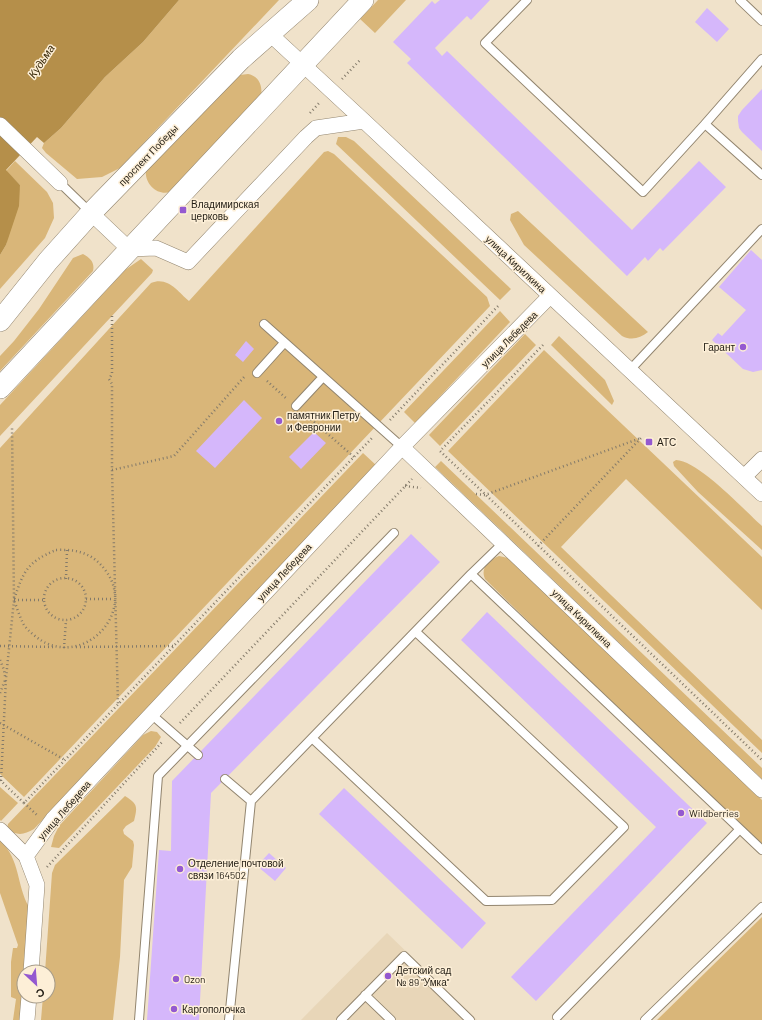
<svg xmlns="http://www.w3.org/2000/svg" width="762" height="1020" font-family="Barlow,sans-serif">
  <style>
    .built { fill: #e8d6b8 }
    .green { fill: #d9b679 }
    .water { fill: #b58f4a }
    .building { fill: #d5b7fb }
    .lines { fill: none; stroke-linecap: round; stroke-linejoin: round }
    .lane-casing { stroke: #92856f; stroke-width: 10 }
    .street-casing { stroke: #92856f; stroke-width: 16 }
    .secondary-casing { stroke: #92856f; stroke-width: 22 }
    .path { stroke: #837a6a; stroke-width: 2.5; stroke-dasharray: 1 3; stroke-linecap: butt }
    .lane { stroke: #fff; stroke-width: 8 }
    .street { stroke: #fff; stroke-width: 15 }
    .secondary { stroke: #fff; stroke-width: 21 }
    .poi-dot { fill: #9459d0; stroke: #fdefd7; stroke-width: 1.5 }
    .labels { text-anchor: middle; dominant-baseline: central; stroke-width: 3; stroke-linejoin: round; paint-order: stroke }
    .street-label { font-size: 10px; fill: #221d14; stroke: #fdefd7 }
    .poi-label { font-size: 10px; fill: #221d14; stroke: #fdefd7; text-anchor: start }
    .water-label { font-size: 11px; font-style: italic; fill: #392909; stroke: #fdefd7 }
  </style>
  <rect width="100%" height="100%" fill="#f0e2ca"/>
  <path class="built" d="M387,933L477,1020H301Z"/>
  <path class="green" d="M179,0H279L120,168L102,177L77,179L46,153L42,148L44,143L61,128L105,77L143,42Z
    M378,0H406L375,33L360,19Z
    M248,74C259,76 263,86 261,97L170,192C157,196 144,183 146,170L240,75Z
    M338,137H346L354,141L511,289L500,300L336,144Z
    M328,151L334,154L487,297L490,306L24,797L0,774V448L151,283C168,276 178,292 189,301L324,152Z
    M15,161L47,192L53,203L54,218L45,238L0,289V255L6,245L20,185L6,171Z
    M518,211L648,332C640,338 632,341 622,336L524,245L510,220L511,214Z
    M83,254C90,258 95,262 93,271L0,371V356L14,341L39,309L73,258Z
    M141,259L153,270L152,273L0,436V405L125,270Z
    M500,311L510,322L415,423L404,412Z
    M525,334L536,345L440,446L429,435Z
    M559,336L605,380L614,401L612,405L551,345Z
    M544,350L762,557V610L626,479L561,547L762,740V753L448,451Z
    M363,453L377,466L34,829C24,835 17,836 7,829L8,824Z
    M676,460C699,461 744,510 762,526V550L698,492L674,466L673,462Z
    M441,461L762,768V779L435,467Z
    M499,556L508,558L762,800V845L740,829L485,579C480,568 489,560 499,556Z
    M151,731L157,732L161,737L155,747L59,848L51,847L54,836L59,826L143,735Z
    M0,787L18,803L1,821L0,820Z
    M125,796C137,804 138,805 134,821L126,826L123,830L124,834L133,841L134,845L132,867L124,880L120,957L113,1020H41L43,996H48V972H45L52,873L55,865Z
    M0,840C21,861 16,884 29,907L22,1020H13L16,999L11,997V962L13,948H17L18,945L0,893Z
    M762,917V1020H657Z"/>
  <path class="water" d="M0,0H179L143,42L105,77L61,128L44,143L37,137L6,170L20,185L19,206L6,245L0,255Z"/>
  <path class="building" d="M440,0H490L471,20L467,16L435,48L442,56L447,51L632,230L699,161L726,187L663,251L660,248L648,261L645,257L627,276L407,63L411,59L393,42L432,1L435,4Z
    M707,8L729,29L717,42L695,22Z
    M762,89V151L742,132L739,128L738,121V116L742,110Z
    M751,250L762,260V370L753,372L743,369L712,340L718,333L722,336L746,310L719,287Z
    M246,341L254,349L243,362L235,355Z
    M244,400L262,418L215,468L196,451Z
    M314,432L326,443L301,469L289,457Z
    M411,534L440,562L211,793L199,1020H147L159,850L171,851L172,781Z
    M487,612L707,823L536,1001L511,977L656,827L461,640Z
    M344,788L486,923L462,949L319,814Z
    M269,853L286,868L275,881L257,866Z"/>
  <g class="lines">
    <defs>
      <path id="lane" d="M527,0L485,43L643,192L705,124L762,175
        M740,0L762,21
        M705,124L762,59
        M60,183L91,213
        M264,324L402,447
        M630,370L762,229
        M257,373L284,343
        M296,406L323,377
        M503,543L471,574L762,850
        M151,714L198,755
        M312,738L486,901L552,900L624,827L416,632
        M225,779L251,801
        M365,995L391,1020
        M557,1017L740,829
        M139,1020L158,776L394,533
        M229,1020L251,801L471,574
        M341,1020L404,956L470,1020
        M645,1020L762,907"/>
      <path id="street" d="M270,34L364,121L762,494
        M0,125L60,183
        M91,213L129,249L156,248L188,262L306,137L316,128L364,121
        M402,447L762,790
        M744,477L762,459
        M0,830L26,856L37,885L31,972
        M26,856L53,819L402,447L550,296
        M27,1020L29,996"/>
      <path id="secondary" d="M0,321L48,261L91,213L241,59L308,0
        M0,388L363,0"/>
    </defs>
    <use href="#lane" class="lane-casing"/>
    <use href="#street" class="street-casing"/>
    <use href="#secondary" class="secondary-casing"/>
    <path class="path" d="M342,79L361,59
      M310,113L320,102
      M112,316V374L109,379L112,384V470L118,704
      M543,345L440,451L762,760
      M267,381L287,399
      M305,414L354,457
      M390,420L500,304
      M112,470L174,456L245,376
      M405,486L421,488
      M476,494L485,495L641,438
      M538,546L641,438
      M56,550C77,549 93,553 106,571C136,612 86,666 42,641C36,637 29,632 24,625C20,618 17,608 14,600C23,572 27,562 56,550Z
      M44 599a21 21 0 1 1 42 0a21 21 0 1 1-42 0Z
      M66,579L67,550
      M86,599H114
      M14,600H45
      M0,646L55,647
      M76,647L173,646
      M64,648L66,620
      M0,660L4,670L5,676
      M0,693L5,680
      M0,723L65,760
      M180,723L412,479
      M0,780L24,803L372,438
      M1,781L6,678L14,600L12,426
      M24,803L37,815
      M47,867L163,741"/>
    <use href="#lane" class="lane"/>
    <use href="#street" class="street"/>
    <use href="#secondary" class="secondary"/>
  </g>
  <g class="poi-dot">
    <rect x="179" y="206" width="8" height="8" rx="2"/>
    <circle cx="743" cy="347" r="4"/>
    <circle cx="279" cy="421" r="4"/>
    <rect x="645" y="438" width="8" height="8" rx="2"/>
    <circle cx="681" cy="813" r="4"/>
    <circle cx="180" cy="869" r="4"/>
    <circle cx="388" cy="976" r="4"/>
    <circle cx="176" cy="979" r="4"/>
    <circle cx="174" cy="1009" r="4"/>
  </g>
  <g class="labels">
    <g class="street-label">
      <text transform="translate(148 155) rotate(-46)">проспект Победы</text>
      <text transform="translate(516 264) rotate(43)">улица Кирилкина</text>
      <text transform="translate(509 339) rotate(-45)">улица Лебедева</text>
      <text transform="translate(284 572) rotate(-47)">улица Лебедева</text>
      <text transform="translate(582 618) rotate(44)">улица Кирилкина</text>
      <text transform="translate(64 810) rotate(-49)">улица Лебедева</text>
    </g>
    <g class="poi-label">
      <text x="191" y="204">Владимирская<tspan x="191" dy="12">церковь</tspan></text>
      <text x="735" y="347" text-anchor="end">Гарант</text>
      <text x="287" y="415">памятник Петру<tspan x="287" dy="12">и Февронии</tspan></text>
      <text x="657" y="442">АТС</text>
      <text x="689" y="813">Wildberries</text>
      <text x="188" y="863">Отделение почтовой<tspan x="188" dy="12">связи 164502</tspan></text>
      <text x="396" y="970">Детский сад<tspan x="396" dy="12">№ 89 "Умка"</tspan></text>
      <text x="184" y="979">Ozon</text>
      <text x="182" y="1009">Каргополочка</text>
    </g>
    <g class="water-label">
      <text transform="translate(41 61) rotate(-56)">Кудьма</text>
    </g>
  </g>
  <g transform="translate(36 984) rotate(154)"><circle r="19" fill="#fdefd7" stroke="#a59b89"/>
  <path d="M0-3L7 15L0 10L-7 15Z" fill="#9459d0"/>
  <text y="-6" font-size="11" font-weight="bold" text-anchor="middle" fill="#221d14">С</text>
  </g>
</svg>
